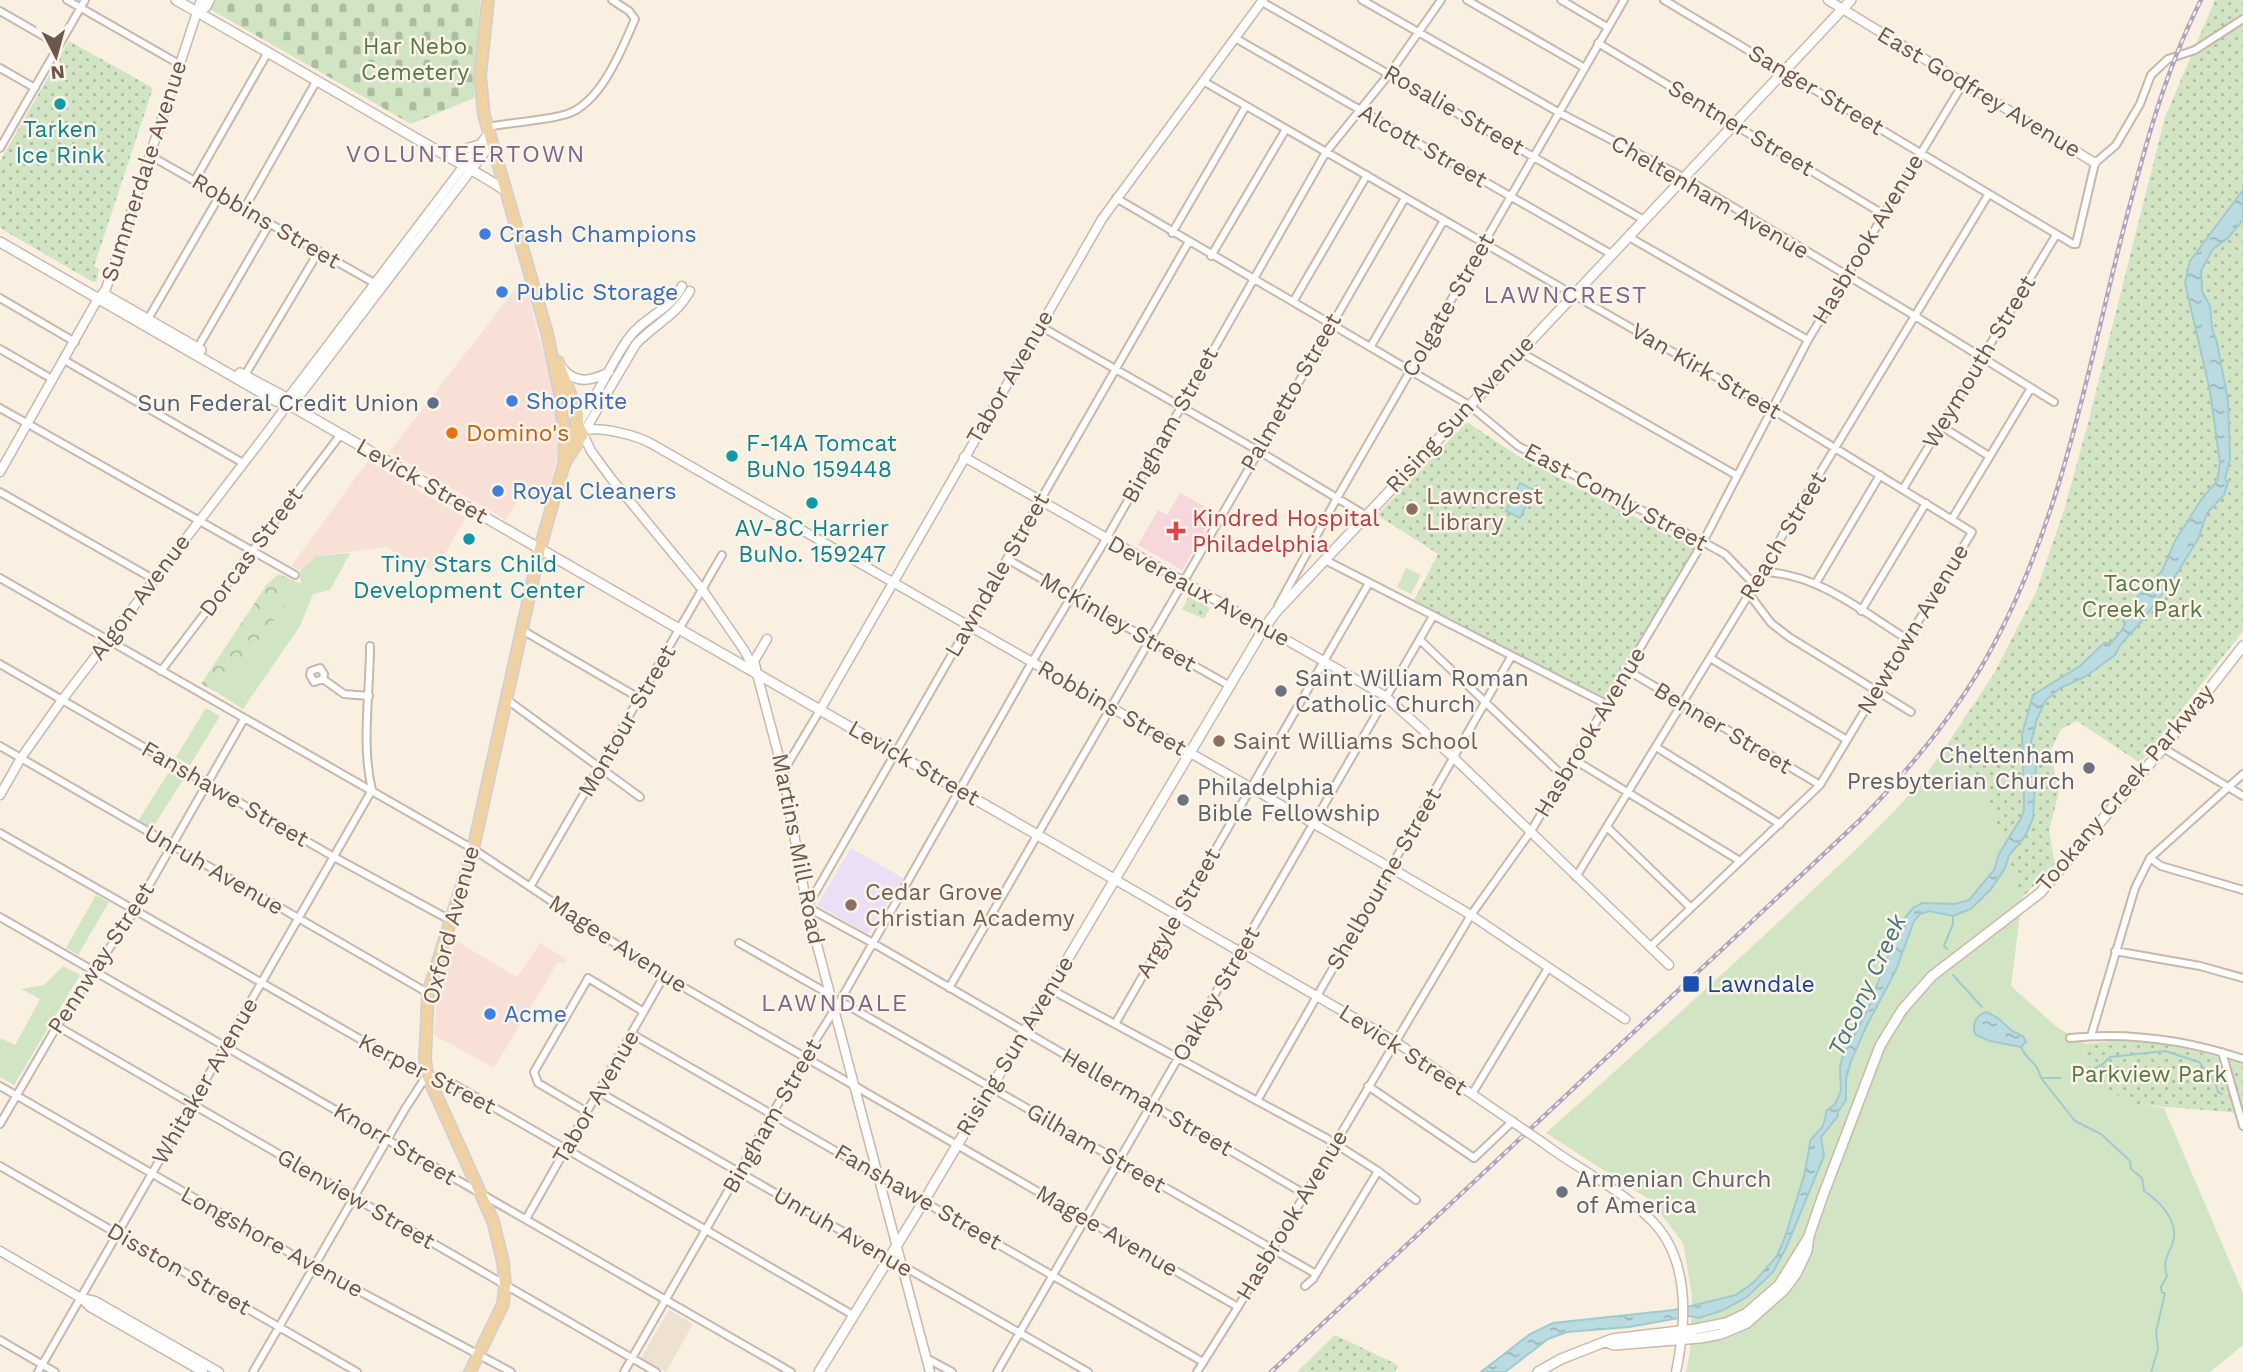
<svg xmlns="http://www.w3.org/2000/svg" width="2243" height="1372" font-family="'Work Sans',sans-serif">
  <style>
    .residential { fill: #efe1d2 }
    .commercial { fill: #f8e0d7 }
    .education { fill: #ecdff5 }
    .medical { fill: #f6d7db }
    .green { fill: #d1e4c3 }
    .forest { fill: url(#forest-crowns) }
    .cemetery { fill: url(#cemetery-stones) }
    .park { fill: url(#park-dots) }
    .water { fill: url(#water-ripples); stroke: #a1cad0; stroke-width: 2 }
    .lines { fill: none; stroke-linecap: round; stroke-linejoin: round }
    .stream { stroke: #a1cad0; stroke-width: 2 }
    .minor-casing { stroke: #c8b7ab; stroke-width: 10 }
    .tertiary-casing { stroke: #c8b7ab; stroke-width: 11 }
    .secondary-casing { stroke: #cdb9ab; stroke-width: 12 }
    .primary-casing { stroke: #d6d0cd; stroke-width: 14 }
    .minor { stroke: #fff; stroke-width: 6 }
    .tertiary { stroke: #fff; stroke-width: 8 }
    .secondary { stroke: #fff; stroke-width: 9 }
    .primary { stroke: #f0d1a2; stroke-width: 10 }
    .rail-casing { stroke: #b2a3c0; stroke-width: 4.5 }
    .rail { stroke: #fcf4e8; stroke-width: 2; stroke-dasharray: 5; stroke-linecap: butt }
    .tertiary-bridge-casing { stroke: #c8b7ab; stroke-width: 11; stroke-linecap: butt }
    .tertiary-bridge { stroke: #fff; stroke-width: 8 }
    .culture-dot { fill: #0f9aa8; stroke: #fcf4e8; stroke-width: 2.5 }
    .shop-dot { fill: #3f7fe0; stroke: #fcf4e8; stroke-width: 2.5 }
    .service-dot { fill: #5c6f8a; stroke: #fcf4e8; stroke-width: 2.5 }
    .food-dot { fill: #e8710a; stroke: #fcf4e8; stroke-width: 2.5 }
    .education-dot { fill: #8d6e63; stroke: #fcf4e8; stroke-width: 2.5 }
    .health-dot { fill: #e0444e; stroke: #fcf4e8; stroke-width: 2.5 }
    .worship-dot { fill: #6b7280; stroke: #fcf4e8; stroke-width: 2.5 }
    .transit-dot { fill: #1a4fb4; stroke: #fcf4e8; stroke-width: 2.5 }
    .labels { text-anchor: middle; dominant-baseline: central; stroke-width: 5; stroke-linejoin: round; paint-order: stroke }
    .park-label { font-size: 23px; fill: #577849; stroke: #fcf4e8 }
    .street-label { font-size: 23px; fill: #6d574c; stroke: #fcf4e8 }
    .culture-label { font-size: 23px; fill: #0d838f; stroke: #fcf4e8 }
    .shop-label { font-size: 23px; fill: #366cbe; stroke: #fcf4e8; text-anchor: start }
    .service-label { font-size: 23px; fill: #4e5e75; stroke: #fcf4e8; text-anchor: end }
    .food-label { font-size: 23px; fill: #c56008; stroke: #fcf4e8; text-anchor: start }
    .education-label { font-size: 23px; fill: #785e54; stroke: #fcf4e8; text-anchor: start }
    .health-label { font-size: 23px; fill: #be3a42; stroke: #fcf4e8; text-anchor: start }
    .worship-label { font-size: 23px; fill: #5b616d; stroke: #fcf4e8; text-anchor: start }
    .transit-label { font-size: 23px; fill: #164399; stroke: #fcf4e8; text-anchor: start }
    .neighbourhood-label { font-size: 24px; letter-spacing: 2px; fill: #7c648a; stroke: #fcf4e8 }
    .water-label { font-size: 24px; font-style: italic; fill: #49777f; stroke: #fcf4e8 }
  </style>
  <defs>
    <pattern id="forest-crowns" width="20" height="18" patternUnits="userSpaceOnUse" patternTransform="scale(1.75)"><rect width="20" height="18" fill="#d1e4c3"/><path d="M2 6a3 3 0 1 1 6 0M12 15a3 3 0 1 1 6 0" fill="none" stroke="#aebca1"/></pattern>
    <pattern id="cemetery-stones" width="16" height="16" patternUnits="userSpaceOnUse" patternTransform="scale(1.75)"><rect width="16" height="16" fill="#d1e4c3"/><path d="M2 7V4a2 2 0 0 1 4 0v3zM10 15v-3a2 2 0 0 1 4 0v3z" fill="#aebca1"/></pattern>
    <pattern id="park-dots" width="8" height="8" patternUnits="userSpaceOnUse" patternTransform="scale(1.75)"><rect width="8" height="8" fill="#d1e4c3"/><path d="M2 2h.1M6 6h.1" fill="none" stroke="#aebca1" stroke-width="1.8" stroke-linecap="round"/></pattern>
    <pattern id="water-ripples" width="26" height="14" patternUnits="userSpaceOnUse" patternTransform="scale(1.75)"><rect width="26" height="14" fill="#badbdf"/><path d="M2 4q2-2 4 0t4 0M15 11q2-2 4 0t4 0" fill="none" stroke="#9bb4b7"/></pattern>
  </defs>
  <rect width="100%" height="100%" fill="#f9f0e2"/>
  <path class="residential" d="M669,1310L693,1324L666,1372L641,1358Z"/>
  <path class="commercial" d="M524,282L554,391L560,446L545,505L519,498L506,520L389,452L519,284Z
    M368,461L466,518L434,572L386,547L317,556L300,571L292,565Z
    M455,940L517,977L540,943L567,959L563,964L558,962L494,1068L434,1035L437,999Z"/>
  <path class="education" d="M851,848L903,878L868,934L817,905Z"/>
  <path class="medical" d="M1180,493L1215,512L1182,570L1138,545L1158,510L1167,515Z"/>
  <path class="green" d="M350,553L330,590L313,594L300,626L243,709L218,693L301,584L300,571L317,556Z
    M1406,568L1421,575L1411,594L1397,587Z
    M206,708L220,716L190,765L176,757Z
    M1942,752L1983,782L2022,898L2011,986L2058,1028L2085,1044L2084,1060L2139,1105L2164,1108L2243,1293V1345L2210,1372H1686L1690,1352L1692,1296L1683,1243L1650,1200L1546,1133C1631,1057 1716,981 1799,903C1849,855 1903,810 1942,752Z
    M170,770L184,778L152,829L138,821Z
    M96,895L109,902L78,955L66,948Z
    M63,966L80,975L14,1085L0,1077V1041L1,1038L15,1045L40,999L21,989L44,985Z"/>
  <path class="forest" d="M279,574L301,584L218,693L201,684L267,584Z"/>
  <path class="cemetery" d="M213,0H480L474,98L411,124L208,8Z"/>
  <path class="park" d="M2215,0H2243V631L2140,763L2077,721L2061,729L2050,752L2059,792L2049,830L2055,864L2022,898L1983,782L1942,752L1993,675L2036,592L2064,510L2087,427L2165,117Z
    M69,41L153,88L94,266L99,269L97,281L93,282L0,228V161Z
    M1467,422L1524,460L1695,548L1604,700L1414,600L1438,554L1377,515Z
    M1189,596L1210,608L1204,619L1182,609Z
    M2110,1041C2160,1041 2195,1050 2243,1064V1117L2231,1112L2139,1105L2106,1090L2084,1060L2085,1044Z
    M1335,1335L1398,1365L1395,1372H1297Z"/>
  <path class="water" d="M2243,190V220L2228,238L2213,249L2201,271L2202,291L2210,306L2212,328L2217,343L2228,400L2230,459L2225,479L2228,482L2224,495L2207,513L2198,539L2174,578L2142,621L2120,645L2115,655L2085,677L2060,688L2045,701L2037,719L2031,742L2036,766L2033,818L2029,828L2023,839L2009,855L2005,868L1991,889L1971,909L1953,916L1929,911L1920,914L1914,921L1896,970L1866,1027L1851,1061L1846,1079V1100L1838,1112V1116L1821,1137L1824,1156L1786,1248L1773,1272L1747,1297L1723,1310L1699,1318L1690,1316L1629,1327L1567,1332L1548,1339L1505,1372H1481L1530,1334L1553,1323L1674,1310L1736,1295L1754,1282L1777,1256L1785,1237L1804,1176C1806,1164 1809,1153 1810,1141L1823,1126L1827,1110L1835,1104L1841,1091L1840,1068L1842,1058L1866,1013L1902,921L1913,908L1922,903L1955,904L1969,900L1994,870L1999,854L2021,818L2024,810V798L2022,734L2033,695L2080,666L2104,643H2111L2122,630L2125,623L2123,621L2137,597L2162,571L2175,541L2203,497L2217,481L2220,463L2210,391L2185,283L2190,261Z
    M1520,483L1534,490L1520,518L1506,511Z
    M1987,1012L1999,1019L2012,1031L2023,1036L2026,1042L2021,1047L1990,1041L1976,1035C1972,1027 1974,1020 1981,1014Z"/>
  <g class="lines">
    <path class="stream" d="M1947,949L1944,946L1953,924V917
      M1953,975L1982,1007
      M2021,1047C2028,1063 2036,1059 2041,1078H2061
      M2077,1075H2082L2103,1064L2110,1057L2165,1051L2199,1062L2215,1082L2218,1092L2222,1094
      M2041,1078L2075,1121L2101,1134L2130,1161L2131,1169L2142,1178L2144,1191C2159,1201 2176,1218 2174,1237C2172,1254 2161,1255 2167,1276L2161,1287L2162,1293H2165L2156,1332L2158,1349L2151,1372"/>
    <defs>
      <path id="minor" d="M67,0L179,64
        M1362,0L1558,112L1683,177L1915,316L2054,402
        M1467,0L1585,68
        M1561,0L1607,27
        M1664,0L2073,244H2076L2095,163L2116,145L2140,104L2151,75L2168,59L2195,50L2243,19
        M1262,2L1644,220
        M0,11L59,45
        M1235,38L1611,254
        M1598,43L1883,214
        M0,68L35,88
        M1203,81L1763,404L1972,532L1820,785L1651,946
        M487,127C511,122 545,121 567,114C601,103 622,49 635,19L629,11L612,0
        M0,148L85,0
        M149,155L376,284
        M195,180L268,52
        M1116,198L1469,405L1518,446L1703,542L1725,554L1753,583
        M244,209L317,80
        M1172,233L1246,106
        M1629,237L1808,340
        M1188,243L807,907L871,942L1305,1194
        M1211,256L1286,129
        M0,298L75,342
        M1293,302L1367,175
        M148,319L220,195
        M1040,326L1257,450L1365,515
        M1371,346L1444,220
        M0,349L52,379
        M197,349L270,223
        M1520,352L1736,475
        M64,360L243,463
        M245,375L319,251
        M0,408L295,575
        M1941,426L1989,456
        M1903,489L2056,235
        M0,492L155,580
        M1952,519L2031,388
        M1007,559L1230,686
        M1325,560L1606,704
        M1763,572C1817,573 1863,612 1907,639
        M0,578L473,849L664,976L1238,1307
        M1816,583L1880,475
        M1749,594L1771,623L1789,637L1911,712
        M1278,606L1337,498L1624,0
        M1861,611L1926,503
        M522,630L639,698
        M1420,640L1563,776
        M370,646C370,693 361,745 372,790
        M1710,658L1847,740
        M0,664L334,857L452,921
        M1627,670L1820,785
        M161,671L341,434
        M323,679L314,682L310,675L311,671L320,668L324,674L323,679L344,694L369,696
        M506,699L640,797
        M0,746L428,993
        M1656,747L1780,824
        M2163,748L2243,796
        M1573,759L1740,861
        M783,772L820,710
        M1608,828L1691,908
        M0,833L414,1070L450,1082L853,1315
        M2150,858L2161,866L2243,890
        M1576,877L1749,594L1753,583L1763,572L1783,534L1988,195
        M530,887L722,555
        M0,917L791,1372
        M739,943L829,994
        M2115,951L2200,966L2243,978
        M949,988L1405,198
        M1050,989L1326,1138L1378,1171L1416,1200
        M840,1001L1316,1274
        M1115,1024L1369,583
        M57,1026L656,1372
        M632,1034L1203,1362
        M2091,1036L2135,888L2150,858L2243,774
        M2070,1038C2130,1032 2186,1040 2243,1059
        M2222,1052L2243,1126
        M0,1086L314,1267L511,1372
        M1368,1086L1474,1158L1513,1121
        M599,1092L1088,1372
        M1472,1094L1548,968
        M1257,1101L1511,657
        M587,1112L538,1083L534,1072L586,982L588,978L644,1012
        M0,1124L57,1026L135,910L244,719
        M0,1166L357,1372
        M526,1219L664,976
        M1305,1286L1313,1279L1378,1171
        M0,1340L55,1372
        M926,1358L952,1372
        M38,1372L372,790
        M253,1372L405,1109L427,1075
        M624,1372L805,1057L840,1001L1032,662L1106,539L1326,152L1390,73L1441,0
        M997,1372L1433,616
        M1197,1372L1238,1307L1471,915L1531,831L1627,670L1703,542L1808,340L1964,82"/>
      <path id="tertiary" d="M1828,0L2095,163
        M198,12L206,7L210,0
        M447,154L481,144
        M690,291C675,317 656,323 636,344L583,434L591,451L610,477L702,589L744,650L757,674L783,772L807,907L930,1372
        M562,368C577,385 591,381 609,372
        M288,404L297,399L491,144
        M578,424C597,397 609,366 628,339C643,317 670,311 682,286
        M585,430C603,427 636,435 652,444L1391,868L1471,915L1625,1019
        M964,457L1385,696L1454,758L1669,965
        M0,472L96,302L106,289L201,0
        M756,668L754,661L767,639
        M820,710L1102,219L1263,0
        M0,795L21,758L62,700L266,434L288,404L291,394L488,134
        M1114,879L1396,1042L1523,1129
        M1542,1142C1576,1168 1616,1186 1647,1216C1691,1255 1687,1320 1676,1372
        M0,1251L81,1298L90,1307L203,1372
        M81,1298L95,1301L219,1372"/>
      <path id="secondary" d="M176,0C251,42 324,85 398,128C433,149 469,167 503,189
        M0,242L276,401L288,404L1114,879
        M107,296L201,350
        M240,373L283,396L288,404
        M1606,1342L1614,1345L1700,1338L1721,1334L1747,1323L1784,1290L1796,1274L1807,1251L1809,1236L1822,1198L1880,1046L1902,1010L1932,976L2040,893L2163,748L2243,646
        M819,1372L924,1201L1264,628L1276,612L1851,0
        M1538,1372L1561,1359L1612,1339L1696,1329L1726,1323L1747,1313L1779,1285L1808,1238"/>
      <path id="primary" d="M558,362L578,414V424L566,444
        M564,464L583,434L576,422
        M470,1372L503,1304L505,1285L503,1262L493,1221L427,1075L425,1058L428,993L473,849L540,548L564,464L565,446L560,394L547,333L484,115L480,76L488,0"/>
    </defs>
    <use href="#minor" class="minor-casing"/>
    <use href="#tertiary" class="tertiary-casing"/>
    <use href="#secondary" class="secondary-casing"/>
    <use href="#primary" class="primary-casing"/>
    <use href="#minor" class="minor"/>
    <use href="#tertiary" class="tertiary"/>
    <use href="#secondary" class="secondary"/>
    <use href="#primary" class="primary"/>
    <defs>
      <path id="rail" d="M1271,1372L1860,820C1912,767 1960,709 1994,644C2062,517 2087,373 2122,235C2143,154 2163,75 2201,0"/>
    </defs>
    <use href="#rail" class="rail-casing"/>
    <use href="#rail" class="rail"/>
    <defs>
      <path id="tertiary-bridge" d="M1523,1129L1542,1142"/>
    </defs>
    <use href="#tertiary-bridge" class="tertiary-bridge-casing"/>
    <use href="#tertiary-bridge" class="tertiary-bridge"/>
  </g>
  <g class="culture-dot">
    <circle cx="60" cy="104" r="7"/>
    <circle cx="732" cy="456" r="7"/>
    <circle cx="812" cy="503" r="7"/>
    <circle cx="469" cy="539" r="7"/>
  </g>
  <g class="shop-dot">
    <circle cx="485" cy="234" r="7"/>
    <circle cx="502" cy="292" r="7"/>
    <circle cx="512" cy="401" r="7"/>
    <circle cx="498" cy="491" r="7"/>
    <circle cx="490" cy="1014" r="7"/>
  </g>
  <circle class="service-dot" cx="433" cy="403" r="7"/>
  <circle class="food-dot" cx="452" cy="433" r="7"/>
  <g class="education-dot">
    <circle cx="1412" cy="509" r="7"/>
    <circle cx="1219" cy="741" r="7"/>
    <circle cx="851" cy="905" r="7"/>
  </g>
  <path class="health-dot" d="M1172.5 520.5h7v7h7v7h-7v7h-7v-7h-7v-7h7z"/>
  <g class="worship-dot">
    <circle cx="1281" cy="691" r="7"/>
    <circle cx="2089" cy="768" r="7"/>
    <circle cx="1183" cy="800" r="7"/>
    <circle cx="1562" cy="1192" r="7"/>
  </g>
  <rect class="transit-dot" x="1682" y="975" width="18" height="18" rx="3.5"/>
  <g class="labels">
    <g class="park-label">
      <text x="415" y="46">Har Nebo<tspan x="415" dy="26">Cemetery</tspan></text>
      <text x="2142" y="583">Tacony<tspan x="2142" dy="26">Creek Park</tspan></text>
      <text x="2149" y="1074">Parkview Park</text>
    </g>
    <g class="street-label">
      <text transform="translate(1816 90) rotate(31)">Sanger Street</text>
      <text transform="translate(1979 92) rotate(31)">East Godfrey Avenue</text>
      <text transform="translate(1454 110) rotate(30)">Rosalie Street</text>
      <text transform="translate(1741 128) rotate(31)">Sentner Street</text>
      <text transform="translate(1423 146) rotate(30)">Alcott Street</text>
      <text transform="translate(144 171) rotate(-72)">Summerdale Avenue</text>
      <text transform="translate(1710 197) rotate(30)">Cheltenham Avenue</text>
      <text transform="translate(266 221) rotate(30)">Robbins Street</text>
      <text transform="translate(1868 239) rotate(-59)">Hasbrook Avenue</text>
      <text transform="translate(1448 305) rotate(-60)">Colgate Street</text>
      <text transform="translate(1979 362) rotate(-59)">Weymouth Street</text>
      <text transform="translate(1706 371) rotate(30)">Van Kirk Street</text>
      <text transform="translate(1010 377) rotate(-60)">Tabor Avenue</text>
      <text transform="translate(1291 392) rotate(-60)">Palmetto Street</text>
      <text transform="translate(1460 414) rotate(-47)">Rising Sun Avenue</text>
      <text transform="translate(1170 425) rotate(-61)">Bingham Street</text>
      <text transform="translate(422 481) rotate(30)">Levick Street</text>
      <text transform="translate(1616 497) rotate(28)">East Comly Street</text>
      <text transform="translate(1783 536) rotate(-59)">Reach Street</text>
      <text transform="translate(251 552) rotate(-53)">Dorcas Street</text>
      <text transform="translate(997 575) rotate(-60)">Lawndale Street</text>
      <text transform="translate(1199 591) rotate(29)">Devereaux Avenue</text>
      <text transform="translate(140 597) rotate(-53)">Algon Avenue</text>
      <text transform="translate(1118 622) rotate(30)">McKinley Street</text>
      <text transform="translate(1913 629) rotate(-59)">Newtown Avenue</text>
      <text transform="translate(1112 708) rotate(30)">Robbins Street</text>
      <text transform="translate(627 721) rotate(-60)">Montour Street</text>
      <text transform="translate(1723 728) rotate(31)">Benner Street</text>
      <text transform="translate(1590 732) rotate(-59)">Hasbrook Avenue</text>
      <text transform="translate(914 763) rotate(30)">Levick Street</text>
      <text transform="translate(2125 788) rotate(-50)">Tookany Creek Parkway</text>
      <text transform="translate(225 794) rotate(30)">Fanshawe Street</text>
      <text transform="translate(798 849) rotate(79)">Martins Mill Road</text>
      <text transform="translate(214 870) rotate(30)">Unruh Avenue</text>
      <text transform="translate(1384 879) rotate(-60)">Shelbourne Street</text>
      <text transform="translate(1178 913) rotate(-60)">Argyle Street</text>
      <text transform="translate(451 925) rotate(-75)">Oxford Avenue</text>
      <text transform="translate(618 944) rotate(33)">Magee Avenue</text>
      <text transform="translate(101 958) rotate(-57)">Pennway Street</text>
      <text transform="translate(1216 994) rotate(-60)">Oakley Street</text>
      <text transform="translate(1015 1046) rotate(-59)">Rising Sun Avenue</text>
      <text transform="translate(1403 1050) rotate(33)">Levick Street</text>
      <text transform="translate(427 1074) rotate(27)">Kerper Street</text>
      <text transform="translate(205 1081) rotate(-60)">Whitaker Avenue</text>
      <text transform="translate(596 1097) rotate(-60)">Tabor Avenue</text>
      <text transform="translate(1147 1102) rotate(30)">Hellerman Street</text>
      <text transform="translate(772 1116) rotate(-60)">Bingham Street</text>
      <text transform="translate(395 1144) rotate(31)">Knorr Street</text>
      <text transform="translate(1096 1148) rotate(30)">Gilham Street</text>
      <text transform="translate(918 1197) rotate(30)">Fanshawe Street</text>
      <text transform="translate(356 1199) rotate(30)">Glenview Street</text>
      <text transform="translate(1292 1215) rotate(-59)">Hasbrook Avenue</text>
      <text transform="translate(1107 1231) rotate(30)">Magee Avenue</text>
      <text transform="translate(843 1232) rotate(30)">Unruh Avenue</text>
      <text transform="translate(272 1242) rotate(29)">Longshore Avenue</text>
      <text transform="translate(179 1269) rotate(30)">Disston Street</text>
    </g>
    <g class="culture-label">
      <text x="60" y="129">Tarken<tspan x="60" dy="26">Ice Rink</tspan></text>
      <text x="746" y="443" text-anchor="start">F-14A Tomcat<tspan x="746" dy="26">BuNo 159448</tspan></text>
      <text x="812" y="528">AV-8C Harrier<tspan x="812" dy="26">BuNo. 159247</tspan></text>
      <text x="469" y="564">Tiny Stars Child<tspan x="469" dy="26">Development Center</tspan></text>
    </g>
    <g class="shop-label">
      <text x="499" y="234">Crash Champions</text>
      <text x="516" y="292">Public Storage</text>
      <text x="526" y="401">ShopRite</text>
      <text x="512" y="491">Royal Cleaners</text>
      <text x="504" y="1014">Acme</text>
    </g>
    <g class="service-label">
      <text x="419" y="403">Sun Federal Credit Union</text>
    </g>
    <g class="food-label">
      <text x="466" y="433">Domino's</text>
    </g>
    <g class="education-label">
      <text x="1426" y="496">Lawncrest<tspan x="1426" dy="26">Library</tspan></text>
      <text x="1233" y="741">Saint Williams School</text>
      <text x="865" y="892">Cedar Grove<tspan x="865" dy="26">Christian Academy</tspan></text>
    </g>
    <g class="health-label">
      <text x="1192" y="518">Kindred Hospital<tspan x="1192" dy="26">Philadelphia</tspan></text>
    </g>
    <g class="worship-label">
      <text x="1295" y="678">Saint William Roman<tspan x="1295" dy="26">Catholic Church</tspan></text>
      <text x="2075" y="755" text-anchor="end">Cheltenham<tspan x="2075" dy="26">Presbyterian Church</tspan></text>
      <text x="1197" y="787">Philadelphia<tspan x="1197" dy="26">Bible Fellowship</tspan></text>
      <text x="1576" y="1179">Armenian Church<tspan x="1576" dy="26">of America</tspan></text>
    </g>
    <g class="transit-label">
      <text x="1707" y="984">Lawndale</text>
    </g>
    <g class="neighbourhood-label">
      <text x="466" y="154">VOLUNTEERTOWN</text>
      <text x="1566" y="295">LAWNCREST</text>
      <text x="835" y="1003">LAWNDALE</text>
    </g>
    <g class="water-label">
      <text transform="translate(1867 985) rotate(-65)">Tacony Creek</text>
    </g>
  </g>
  <g transform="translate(56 56) rotate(174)" stroke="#fcf4e8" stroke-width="5" paint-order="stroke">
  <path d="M0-5L12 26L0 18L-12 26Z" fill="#6d574c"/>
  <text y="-10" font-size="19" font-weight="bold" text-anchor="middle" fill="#6d574c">N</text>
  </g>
</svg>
